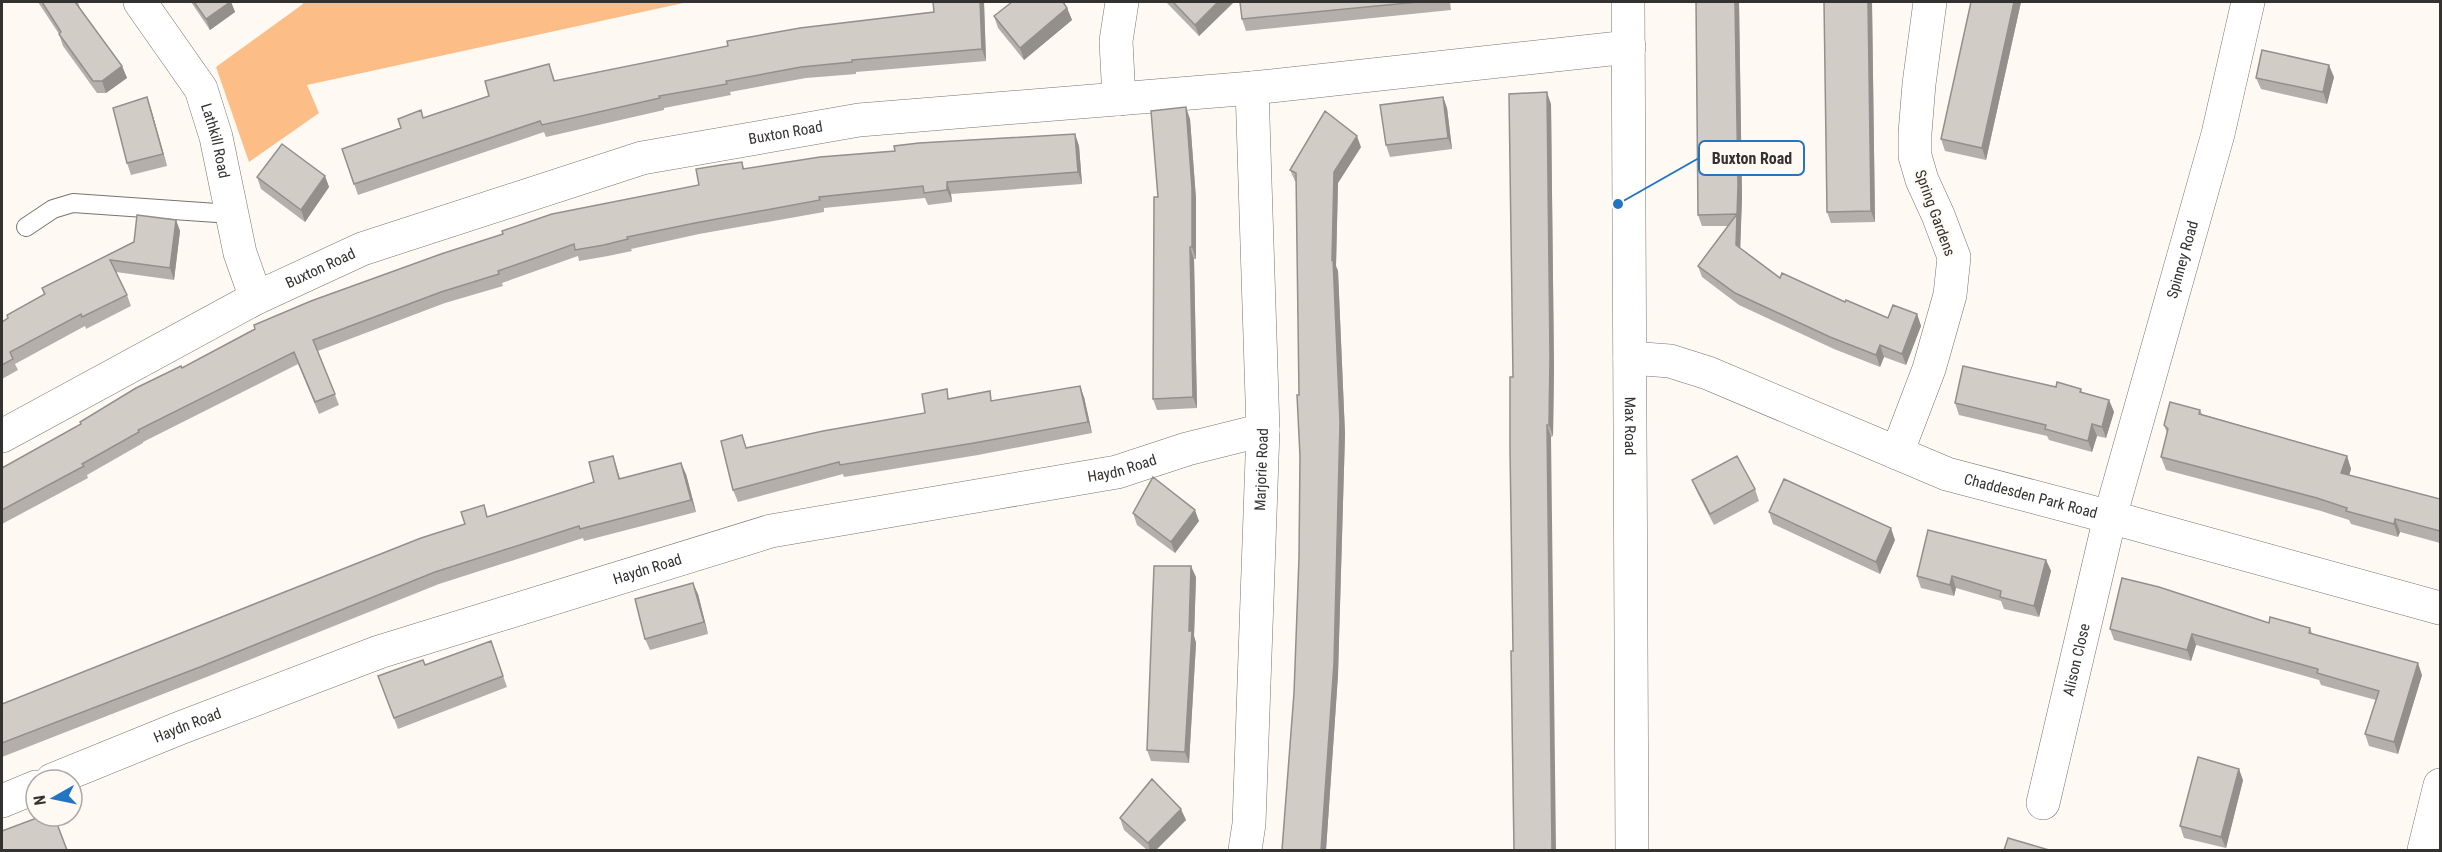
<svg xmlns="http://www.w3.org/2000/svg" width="2442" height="852" font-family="'Roboto Condensed',sans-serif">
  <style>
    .green { fill: #fcbd86 }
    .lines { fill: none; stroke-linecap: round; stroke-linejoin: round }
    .service-casing { stroke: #78736f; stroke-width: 20 }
    .minor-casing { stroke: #78736f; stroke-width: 34 }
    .tertiary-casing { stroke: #78736f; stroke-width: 34 }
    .service { stroke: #fff; stroke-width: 18 }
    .minor { stroke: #fff; stroke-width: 33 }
    .tertiary { stroke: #fff; stroke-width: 33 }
    .wall { fill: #b5afab }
    .shaded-wall { fill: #938f8b }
    .building { fill: #d2ccc7; stroke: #938f8b; stroke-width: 1.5 }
    .labels { text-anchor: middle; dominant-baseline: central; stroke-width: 4.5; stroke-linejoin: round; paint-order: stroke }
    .street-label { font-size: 15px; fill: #343230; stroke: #fff9f4 }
    .leader { fill: none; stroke: #2374c3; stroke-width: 2 }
    .callout-dot { fill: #2374c3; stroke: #fff9f4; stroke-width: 2 }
    .callout { fill: #fff9f4; stroke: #2374c3; stroke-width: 2 }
    .callout-label { font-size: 16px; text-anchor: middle; font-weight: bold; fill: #343230 }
  </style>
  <rect width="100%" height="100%" fill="#fff9f4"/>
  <path class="green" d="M303,2H688L307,85L319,113L249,162L216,67L303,4Z"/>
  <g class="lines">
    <defs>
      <path id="service" d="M26,227L53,209L73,203L231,214"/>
      <g id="minor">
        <path id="s1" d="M140,2L201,89L216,137L240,253L256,298"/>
        <path d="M1119,99L1116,41L1122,2"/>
        <path id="s2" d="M2,436L256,298L362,249L642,158L859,120L1252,88L1629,47"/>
        <path d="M1897,453L1929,369L1950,295L1954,257L1938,215L1922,180L1915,156V133L1919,84L1930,2"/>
        <path id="s3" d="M52,780L180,728L379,652L771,531L1117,472L1187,449L1263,430"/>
        <path d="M2,801L36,787"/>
        <path id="s4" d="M2043,803L2110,517L2218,134L2248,2"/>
        <path id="s5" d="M1245,850L1249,824L1263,430L1252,88"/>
        <path d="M2424,850L2440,785"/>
      </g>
      <g id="tertiary">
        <path id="s6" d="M1628,2L1632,850"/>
        <path id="s7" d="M1630,358L1670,361L1708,373L1947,474L2110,517L2440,608"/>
      </g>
    </defs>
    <use href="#service" class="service-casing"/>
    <use href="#minor" class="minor-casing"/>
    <use href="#tertiary" class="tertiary-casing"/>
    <use href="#service" class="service"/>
    <use href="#minor" class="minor"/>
    <use href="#tertiary" class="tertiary"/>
  </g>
  <path class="wall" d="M38,2H78L80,8L122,66L127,78L106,93H97L63,46L59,34Z
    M191,2H231L235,12L210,30Z
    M933,2H984L986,61L856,72V74L806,78L730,92L731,95L664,108V110L546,137L544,132L358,195L342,149L401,128L423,118L553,75L555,81L934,12Z
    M1166,2H1234L1199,36Z
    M1240,2H1450L1451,10L1246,31L1242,19Z
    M1696,2H1739L1742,197L1740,248L1780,278L1845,302L1888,318L1917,314L1921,326L1906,365L1884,357L1880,367L1834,349L1739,305L1702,277L1698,266L1728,226H1702L1698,215Z
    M1824,2H1872L1875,222L1831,223L1827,212Z
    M1971,2H2021L1986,160L1945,151L1941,139Z
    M1067,8L1072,20L1024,60L998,28L994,16Z
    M2334,77L2327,104L2261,89L2256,78Z
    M147,97L151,109L167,166L131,175L127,163Z
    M1443,97L1447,108L1452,149L1390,157L1386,145Z
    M1551,104L1554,368L1553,436L1551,437L1513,651V377Z
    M1190,119L1196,199V259H1194L1197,408L1157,410L1153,399L1158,197Z
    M1075,134L1079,146L1082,184L951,194L952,202L928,205L925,198L824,208V212L699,234L631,249L632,251L608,256L579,261L578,256L502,283L503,286L445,303L318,351L339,405L319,414L298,364L143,442V443L87,475L88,478L2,524V468L182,368L699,185L742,162L744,169L895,151Z
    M1361,147L1338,183L1336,266L1338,271L1345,434L1338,675L1326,850H1282L1294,693L1299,558L1300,456L1296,182L1295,181L1290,170Z
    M325,176L329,187L305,222L261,189L257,177Z
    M176,220L180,231L174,280L116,272L127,295L131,306L86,329L85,326L15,364L18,370L2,379V322L44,295L42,288Z
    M2056,387L2081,389L2082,392L2109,400L2114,412L2106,438L2097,436L2092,452L2049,440L2047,436L1959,415L1955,403Z
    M1084,397L1092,433L978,455L844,477L843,474L738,502L733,490L747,448L925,413L950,399L993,401Z
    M2200,410L2202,414L2347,456L2351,469L2349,475L2440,499V543L2400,532L2398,537L2351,524L2349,520L2321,511L2166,470L2161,457L2167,433L2164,425Z
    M613,456L620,478L686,474L696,512L584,541L583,538L439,584L204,678L2,757V704L465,524L594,482Z
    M1692,480L1755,489L1759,501L1714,525L1697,492Z
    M1769,512L1895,540L1880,574L1773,524Z
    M1133,513L1199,521L1175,553L1137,525Z
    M2046,560L2051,571L2039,617L2004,609L2001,601L1956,588L1954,596L1921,588L1917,576Z
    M1196,577L1194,636L1196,643L1189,763L1151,761L1147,750Z
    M698,594L708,634L650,650L645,639Z
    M2269,623L2310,628L2312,633L2422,675L2398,754L2369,746L2365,734L2376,700L2321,685L2319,680L2196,645L2191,661L2114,640L2110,629Z
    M491,641L507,687L398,729L378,676L425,665Z
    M2243,780L2226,848L2184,838L2180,826Z
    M1120,818L1186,820L1156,850H1147L1124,830Z"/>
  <path class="shaded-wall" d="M230,2H231L235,12L210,30L206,19Z
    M980,2H984V3L986,61L982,49Z
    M1218,2H1234L1199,36L1195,25Z
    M1735,2H1739L1742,197L1740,256L1736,245Z
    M1868,2H1872L1875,222L1871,211Z
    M2014,2H2021L1986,160L1982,148Z
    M1067,8L1072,20L1024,60L1020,48Z
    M2329,65L2334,77L2327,104L2323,92Z
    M122,66L127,78L106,93L102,81Z
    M1547,92L1551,104L1554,368L1553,436L1549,425Z
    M147,97L151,109L167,166L163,154Z
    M1443,97L1447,108L1452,149L1448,138Z
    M1186,107L1190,119L1196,199V259L1192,247Z
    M1075,134L1079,146L1082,184L1078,172Z
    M1357,136L1361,147L1338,183L1336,266L1338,271L1345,434L1338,675L1326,850H1321L1332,260L1334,172Z
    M325,176L329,187L305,222L301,210Z
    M947,182L951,194L952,202L947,190Z
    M176,220L180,231L174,280L170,268Z
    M1190,247L1194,259L1197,408L1193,397Z
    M1917,314L1921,326L1906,365L1902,354Z
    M1880,345L1884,357L1880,367L1876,355Z
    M1080,386L1084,397L1092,433L1088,422Z
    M2109,400L2114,412L2106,438L2102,427Z
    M2092,424L2097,436L2092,452L2088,441Z
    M1547,425L1551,437L1556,850H1552Z
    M2347,456L2351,469L2346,486L2341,473Z
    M681,463L686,474L696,512L691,500Z
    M1195,510L1199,521L1175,553L1171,542Z
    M2395,519L2400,532L2398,537L2394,524Z
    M1891,528L1895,540L1880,574L1876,562Z
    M2046,560L2051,571L2039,617L2034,606Z
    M1191,566L1196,577L1194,636L1196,643L1189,763L1185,752Z
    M1952,576L1956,588L1954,596L1950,585Z
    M693,583L698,594L708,634L704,622Z
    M2192,634L2196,645L2191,661L2187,650Z
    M2418,663L2422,675L2398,754L2394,742Z
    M2239,769L2243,780L2226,848L2221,837Z
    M1181,809L1186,820L1156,850H1150L1148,843Z"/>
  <path class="building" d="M42,2H76H75L122,66L102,81H93L59,34L61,32Z
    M194,2H230L206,19Z
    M933,2H980L982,49L852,60V62L801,67L726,81L727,84L659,96L660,98L542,125L540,121L354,184L342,149L401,128L398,119L421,110L423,118L489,96L485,81L549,64L554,81L728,46L727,41L800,28L934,12Z
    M1012,2H1063L1067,8L1020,48L994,16Z
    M1173,2H1218L1195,25Z
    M1240,2H1418L1242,19Z
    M1696,2H1735L1738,185L1736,245L1780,278L1782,273L1845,302L1846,300L1888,318L1893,305L1917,314L1902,354L1880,345L1876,355L1830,337L1735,293L1698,266L1737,214L1698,215Z
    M1824,2H1868L1871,211L1827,212Z
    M1971,2H2014L1982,148L1941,139Z
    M2262,50L2329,65L2323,92L2256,78Z
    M1547,92L1550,356L1549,425H1547L1552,850H1514L1511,651H1513L1510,449V377H1513L1509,94Z
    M147,97L163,154L127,163L113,108Z
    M1443,97L1448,138L1386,145L1380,105Z
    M1186,107L1192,188V247H1190L1193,397L1153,399L1154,197H1158L1151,111Z
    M1325,111L1357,136L1334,172L1332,260L1333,259L1340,422L1334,663L1321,850H1282L1294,693L1299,558L1300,456L1297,395H1299L1296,173L1290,170Z
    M1075,134L1078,172L947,182V190L924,193L923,186L819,197L820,200L695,223L627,237L628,239L604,245L575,250L574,244L538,257L498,271L499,274L441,292L313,340L335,394L315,402L294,352L138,430L139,432L82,464L84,466L2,510V468L81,424L80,422L136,388L181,366L182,368L255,329L254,325L311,301L441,254L503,234L502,231L552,214L699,185L696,169L721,165L742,162L743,169L820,157L895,151L894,146L919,143Z
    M282,144L325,176L301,210L257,177Z
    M137,215L176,220L170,268L110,260L127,295L82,317L81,314L10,352L13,359L2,365V322L8,318L7,315L45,294L42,288L134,242Z
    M1963,366L2056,387L2057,382L2081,389L2080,392L2109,400L2102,427L2092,424L2088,441L2045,429L2046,425L1955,403Z
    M1080,386L1088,422L974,443L840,465L839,462L733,490L721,441L742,435L746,448L823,431L925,413L922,394L947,389L948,399L990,391L991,401Z
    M2170,402L2200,410L2199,414L2347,456L2341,473L2440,499V531L2395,519L2394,524L2346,511L2347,508L2317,498L2161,457L2168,429L2164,425Z
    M613,456L619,479L681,463L691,500L580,529L579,526L435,572L200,667L2,743V704L421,538L465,524L461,512L484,505L487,517L594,482L589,462Z
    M1737,456L1755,489L1710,514L1692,480Z
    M1153,477L1195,510L1171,542L1133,513Z
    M1784,479L1891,528L1876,562L1769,512Z
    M1928,530L2046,560L2034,606L2000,597L2001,591L1952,576L1950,585L1917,576Z
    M1154,566H1191L1189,631H1192L1185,752L1147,750Z
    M2122,578L2159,587L2269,623L2270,617L2310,628L2309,633L2418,663L2394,742L2365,734L2379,691L2317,673L2318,669L2192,634L2187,650L2110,629Z
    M693,583L704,622L645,639L635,599Z
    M491,641L503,676L394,718L378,676L423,660L425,665Z
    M2198,757L2239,769L2221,837L2180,826Z
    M1152,779L1181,809L1148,843L1120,818Z
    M42,816H54L67,850H2V831Z
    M2008,838L2049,850H2004Z"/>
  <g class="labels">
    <g class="street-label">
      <text stroke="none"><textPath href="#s2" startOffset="846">Buxton Road</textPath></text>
      <text stroke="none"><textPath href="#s1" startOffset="160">Lathkill Road</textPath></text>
      <text transform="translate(1935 213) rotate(70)">Spring Gardens</text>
      <text stroke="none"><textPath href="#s4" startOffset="561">Spinney Road</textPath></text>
      <text stroke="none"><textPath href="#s2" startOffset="360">Buxton Road</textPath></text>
      <text stroke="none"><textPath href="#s6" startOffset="424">Max Road</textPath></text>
      <text stroke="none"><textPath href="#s3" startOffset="1118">Haydn Road</textPath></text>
      <text stroke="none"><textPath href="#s5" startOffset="381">Marjorie Road</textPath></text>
      <text stroke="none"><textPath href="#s7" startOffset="426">Chaddesden Park Road</textPath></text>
      <text stroke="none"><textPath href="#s3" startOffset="632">Haydn Road</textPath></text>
      <text stroke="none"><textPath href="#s4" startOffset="147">Alison Close</textPath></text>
      <text stroke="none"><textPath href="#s3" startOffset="146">Haydn Road</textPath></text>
    </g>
  </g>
  <path class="leader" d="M1618 204L1699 158"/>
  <circle class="callout-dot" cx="1618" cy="204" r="6"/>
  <rect class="callout" x="1699" y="141" width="105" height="34" rx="6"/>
  <g class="callout-label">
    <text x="1752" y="164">Buxton Road</text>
  </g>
  <rect width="2442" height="852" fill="none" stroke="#343230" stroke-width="6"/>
  <g transform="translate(54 798) rotate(261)"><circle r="28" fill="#fff9f4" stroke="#aea9a6" stroke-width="1.5"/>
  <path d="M0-4.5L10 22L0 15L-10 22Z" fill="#2374c3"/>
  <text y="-9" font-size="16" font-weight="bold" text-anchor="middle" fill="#343230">N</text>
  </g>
</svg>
